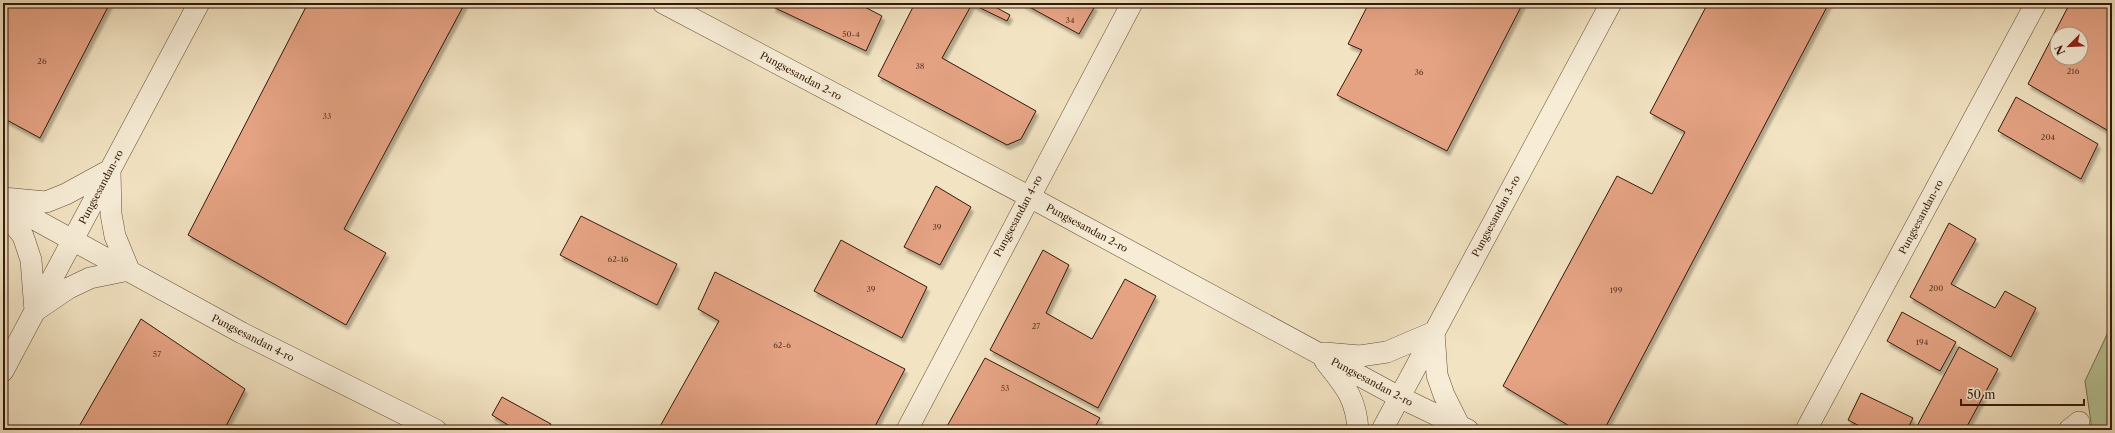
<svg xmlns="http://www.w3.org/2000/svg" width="2115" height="433" font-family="'Libre Caslon Text',serif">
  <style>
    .green { fill: #b8c495; stroke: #766e4e }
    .building { fill: #e5a384; stroke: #341908; fill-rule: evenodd; filter: url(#shadow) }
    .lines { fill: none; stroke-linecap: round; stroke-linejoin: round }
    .minor-casing { stroke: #644c36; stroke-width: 22 }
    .minor { stroke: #f7edd7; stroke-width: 21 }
    .labels { text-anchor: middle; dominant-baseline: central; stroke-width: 4; stroke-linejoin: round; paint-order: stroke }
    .number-label { font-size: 8px; fill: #603c27 }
    .street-label { font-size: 10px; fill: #341908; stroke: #f7edd7 }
  </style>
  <defs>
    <filter id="shadow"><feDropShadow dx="2.5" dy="4.5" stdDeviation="1" flood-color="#0004"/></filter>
  </defs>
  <rect width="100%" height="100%" fill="#f2e3c2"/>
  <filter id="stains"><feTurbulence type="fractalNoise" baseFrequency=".005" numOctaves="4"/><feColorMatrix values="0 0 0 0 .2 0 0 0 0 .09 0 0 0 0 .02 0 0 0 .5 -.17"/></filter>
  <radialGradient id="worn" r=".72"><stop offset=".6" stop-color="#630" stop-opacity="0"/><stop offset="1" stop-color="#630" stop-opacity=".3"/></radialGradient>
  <path class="green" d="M2112,324V430H2092L2085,381Z"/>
  <path class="building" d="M3,3H110L40,138L3,118Z
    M308,3H465L344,229L386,253L346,325L188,235Z
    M775,3H857L882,16L866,51L773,7Z
    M915,3H988L1010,15L1007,21L972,4L942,58L1036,111L1021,139L1007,145L878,76Z
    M1022,3H1090L1095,6L1079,34Z
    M1369,3H1523L1447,151L1337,95L1362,50L1348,44Z
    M1708,3H1829L1604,430H1576L1503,386L1617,176L1652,194L1685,132L1650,113Z
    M2070,3H2112V133L2028,84ZM2057,34H2081V58H2057Z
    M2016,97L2098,144L2081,179L1998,131Z
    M936,186L971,207L940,265L904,247Z
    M581,216L677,264L657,305L560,255Z
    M1949,223L1976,239L1951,284L1995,308L2005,291L2036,308L2011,357L1910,297Z
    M841,240L927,287L902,338L814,291Z
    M1043,250L1069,265L1046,313L1092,339L1125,279L1156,296L1098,408L990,350Z
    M715,272L905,369L873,430H658L719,321L698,309Z
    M1902,312L1956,342L1940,371L1887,341Z
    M141,319L245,389L224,430H77Z
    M1959,347L1998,369L1965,430H1915Z
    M985,358L1100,418L1093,430H945Z
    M1861,393L1913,418L1907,430H1867L1848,420Z
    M502,397L551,424L547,430H516L492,415Z"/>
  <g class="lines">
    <defs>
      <path id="minor" d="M663,3L1028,196L1399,397L1468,430
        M3,198L46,202L66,194L110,170L111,214L115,236L129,270L90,278L69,288L35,311L31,260L23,236L3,211
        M3,202L242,333L436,430
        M1325,353L1360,356L1387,352L1434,332L1437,375L1444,395L1460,427H1456
        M1325,361C1344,385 1356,397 1358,430
        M3,371L199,3
        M907,430L1132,3
        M1382,430L1611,3
        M1806,430L2036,3
        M2069,430L2079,422"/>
    </defs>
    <use href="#minor" class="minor-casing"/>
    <use href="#minor" class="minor"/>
  </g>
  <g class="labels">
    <g class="number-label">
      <text x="1070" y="20">34</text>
      <text x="851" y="34">50-4</text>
      <text x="42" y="61">26</text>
      <text x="920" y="66">38</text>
      <text x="2073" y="71">216</text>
      <text x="1419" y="72">36</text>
      <text x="327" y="116">33</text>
      <text x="2048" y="137">204</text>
      <text x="937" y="227">39</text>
      <text x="618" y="259">62-16</text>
      <text x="1936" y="288">200</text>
      <text x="871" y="289">39</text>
      <text x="1616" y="290">199</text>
      <text x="1036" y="326">27</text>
      <text x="1922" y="342">194</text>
      <text x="782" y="345">62-6</text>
      <text x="157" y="354">57</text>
      <text x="1005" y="388">53</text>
    </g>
    <g class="street-label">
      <text transform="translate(801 76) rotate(28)">Pungsesandan 2-ro</text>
      <text transform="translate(101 187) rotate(-62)">Pungsesandan-ro</text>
      <text transform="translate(1018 216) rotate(-62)">Pungsesandan 4-ro</text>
      <text transform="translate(1496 216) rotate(-62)">Pungsesandan 3-ro</text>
      <text transform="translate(1921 217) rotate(-62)">Pungsesandan-ro</text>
      <text transform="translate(1087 228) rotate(28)">Pungsesandan 2-ro</text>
      <text transform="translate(253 338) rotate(27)">Pungsesandan 4-ro</text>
      <text transform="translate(1372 382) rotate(28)">Pungsesandan 2-ro</text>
    </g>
  </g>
  <rect width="2115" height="433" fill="none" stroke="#f2e3c2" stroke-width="16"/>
  <rect x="4" y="4" width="2107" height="425" fill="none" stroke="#341908" stroke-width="2"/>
  <rect x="8" y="8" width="2099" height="417" fill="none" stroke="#341908"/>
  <g transform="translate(2069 46) rotate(246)"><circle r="19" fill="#f7edd7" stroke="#a99884"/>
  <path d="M0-3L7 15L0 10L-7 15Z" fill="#8f2418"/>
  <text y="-6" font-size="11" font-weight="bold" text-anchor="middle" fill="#341908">N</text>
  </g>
  <path d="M1961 399v6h123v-6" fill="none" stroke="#341908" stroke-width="2"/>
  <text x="1967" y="399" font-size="12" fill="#341908" stroke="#f7edd7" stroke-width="3" paint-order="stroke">50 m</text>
  <rect width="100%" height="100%" filter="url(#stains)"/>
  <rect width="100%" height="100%" fill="url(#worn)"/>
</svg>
